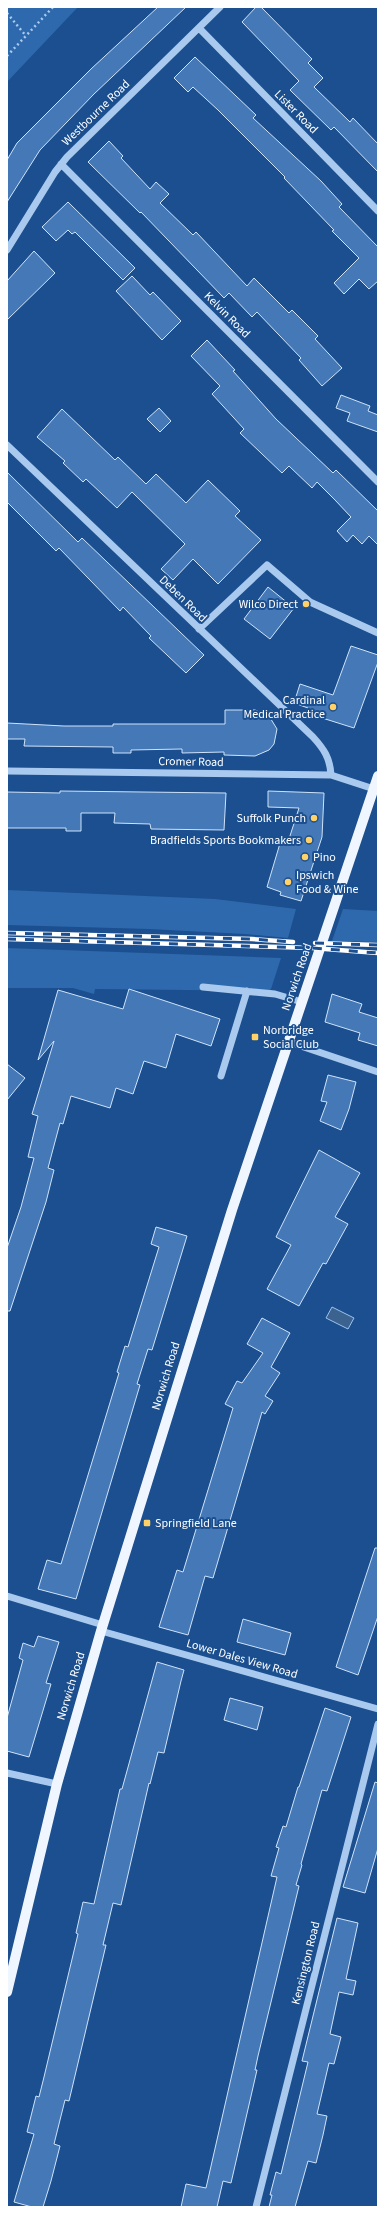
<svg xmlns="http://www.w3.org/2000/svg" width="385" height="2214" font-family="'Source Sans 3',sans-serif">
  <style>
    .green { fill: #2e69ad }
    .water { fill: #3c6290; stroke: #9cc4f0 }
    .building { fill: #4478b7; stroke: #cfe3fa }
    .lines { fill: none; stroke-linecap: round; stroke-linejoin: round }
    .path { stroke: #a9c9ee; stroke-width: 2.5; stroke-dasharray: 2 3; stroke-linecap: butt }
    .minor { stroke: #a9c9ee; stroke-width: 7 }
    .major { stroke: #f0f6ff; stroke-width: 10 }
    .rail-casing { stroke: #fff; stroke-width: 4.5 }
    .rail { stroke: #1b4f8f; stroke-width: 3; stroke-dasharray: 9; stroke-linecap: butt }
    .poi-dot { fill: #ffd166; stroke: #1b4f8f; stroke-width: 1.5 }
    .labels { text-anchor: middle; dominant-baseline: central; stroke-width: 4; stroke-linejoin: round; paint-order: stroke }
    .street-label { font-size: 12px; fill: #fff; stroke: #1b4f8f }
    .poi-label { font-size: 12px; fill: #fff; stroke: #1b4f8f; text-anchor: end }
  </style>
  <rect width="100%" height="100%" fill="#1b4f8f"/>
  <path class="green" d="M7,7H78L7,82Z
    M7,890L215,899L296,909L288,938L245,934L149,929L7,925Z
    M343,909L378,911V942L332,941Z
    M7,948L281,958L271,989L268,991L95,989L94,994L73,988H7Z"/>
  <path class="water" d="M332,1307L354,1318L348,1329L326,1318Z"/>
  <path class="building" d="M158,7H186L94,94L40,150L7,202V160L17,143L91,69Z
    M256,7H261L312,59L308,63L323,78L314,87L350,122L353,118L378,144V172L334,127L331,130L290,90L299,81L242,22Z
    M195,57L256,115L253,118L321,181L342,204L339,207L378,247V281L369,289L359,279L344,294L334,283L359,258L332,231L334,230L284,178L285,177L218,110L193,87L188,92L174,78Z
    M109,141L123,156L121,158L150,189L156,182L169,194L160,203L193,235L196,232L247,286L254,278L289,313L292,310L318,336L315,339L342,368L322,386L299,360L301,358L257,312L252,317L229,293L224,298L141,212L140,213L88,162Z
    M68,202L135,268L123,280L75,232L72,234L68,230L56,241L42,227Z
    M34,251L55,273L7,320V281Z
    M132,276L150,295L153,292L181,321L162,340L116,291Z
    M207,340L235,370L233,371L276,419L333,473L336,470L378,511V545L369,536L362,544L353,535L347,542L337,531L351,517L335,500L317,482L312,488L289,466L282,473L240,433L244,429L212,394L220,386L191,356Z
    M341,395L370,406L368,411L378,415V432L347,421L350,413L336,408Z
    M159,408L171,421L160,432L147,419Z
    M62,409L115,460L118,457L146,484L156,474L186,503L208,480L240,511L235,516L261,540L218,584L193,559L173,580L161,569L185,544L132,492L117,508L86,479L83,482L63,463L65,461L37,437Z
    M7,472L78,542L82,538L204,655L186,673L149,638L151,636L123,607L120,611L59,548L56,551L7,502Z
    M268,587L294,608L270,639L244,619Z
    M351,646L378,655V662L354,728L319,717L317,714L307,710L308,708L294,703L300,684L333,695Z
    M225,710H255L269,716L277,729L274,744L269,750L255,756L224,755V752L182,753V749L131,750V753H113V747L24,746L25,739H7V723L64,726H113V724H225Z
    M60,791L226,793L224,830L151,829L150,824L114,823L115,813H81V831H66V828H7V792L60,793Z
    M268,791L324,793L322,837L301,901L280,895L281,892L267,887L281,840L288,842L299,808L268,807Z
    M129,989L220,1019L211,1046L176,1034L166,1068L144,1061L133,1094L116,1088L110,1108L71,1096L63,1124L60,1123L48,1168L54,1170L46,1202L10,1311H7V1248L21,1207L34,1158L28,1157L38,1116L32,1114L54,1041L38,1060L58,990L123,1009Z
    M332,994L362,1004L359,1012L378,1018V1046L358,1040L360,1033L325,1022Z
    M7,1064L25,1078L7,1100Z
    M328,1075L356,1082L349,1109L341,1130L320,1121L327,1102L321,1101Z
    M319,1150L360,1173L335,1217L348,1224L326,1264L323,1263L299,1306L267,1289L291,1245L276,1237Z
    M156,1227L187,1236L152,1350L148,1349L137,1384L140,1385L76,1599L38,1589L47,1560L61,1564L119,1373L117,1372L125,1346L128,1347L159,1247L151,1244Z
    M262,1318L290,1333L271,1367L280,1373L265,1396L273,1401L265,1414L262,1412L213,1578L205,1576L188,1635L159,1627L177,1570L183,1572L233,1408L225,1404L237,1381L242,1383L263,1353L247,1344Z
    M375,1548H378V1616L358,1675L336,1667Z
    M243,1619L291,1633L285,1655L237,1642Z
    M38,1636L59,1642L46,1683L51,1684L29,1757L7,1751V1718L23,1660L19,1658L23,1643L34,1647Z
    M157,1662L184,1670L181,1681L164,1753L158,1752L150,1784L149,1783L121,1905L113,1903L103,1945H106L69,2101L65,2100L54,2144L60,2146L51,2181L43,2207H32L14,2202L34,2134L27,2132L36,2096L39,2097L44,2077L78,1934L76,1933L83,1902L94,1904L120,1789H122Z
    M230,1698L263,1707L257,1730L224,1720Z
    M325,1708L351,1717L327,1791L322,1790L301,1864L302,1865L296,1885L299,1886L258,2056L255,2070H257L231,2183L223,2181L217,2207H181L186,2184L206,2188L277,1877L271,1876L279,1848L276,1847L283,1826L286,1827L298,1787H299Z
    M375,1782L378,1783V1848L365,1893L343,1887Z
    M337,1918L358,1923L346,1979L356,1981L353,1995L339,1992L330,2034L341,2037L334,2064L329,2063L317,2114L327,2116L323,2135L316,2163L308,2161L295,2207H269L272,2195H270L276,2172L281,2174L308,2062L302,2061Z"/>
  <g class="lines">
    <path class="path" d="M7,13L26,36
      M7,56L53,7"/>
    <path class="minor" d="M199,28L378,211
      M61,164L378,482
      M7,250L55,172L67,157L220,7
      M7,445L313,737C324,749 330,758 331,775
      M199,629L267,565L310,602L378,633
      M7,771L331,775L374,789
      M203,987L275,994L302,1002
      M289,1042L378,1072
      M221,1076L247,991
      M7,1596L103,1625
      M101,1631L378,1709
      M7,1773L57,1784
      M256,2207L378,1724"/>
    <path class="major" d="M7,1992L57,1784L101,1631L232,1210L378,776"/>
    <defs>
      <path id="rail" d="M7,933L252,939L293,942
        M7,939L312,948L378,953
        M315,943L378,945"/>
    </defs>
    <use href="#rail" class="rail-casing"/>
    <use href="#rail" class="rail"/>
  </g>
  <g class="poi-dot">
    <circle cx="306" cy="604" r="4"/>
    <circle cx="333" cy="707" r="4"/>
    <circle cx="314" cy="818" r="4"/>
    <circle cx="309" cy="840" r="4"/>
    <circle cx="305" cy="857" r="4"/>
    <circle cx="288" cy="882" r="4"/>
    <rect x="251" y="1033" width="8" height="8" rx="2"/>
    <rect x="143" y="1519" width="8" height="8" rx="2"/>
  </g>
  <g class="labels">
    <g class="street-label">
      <text transform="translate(296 112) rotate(45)">Lister Road</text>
      <text transform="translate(96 113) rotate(-44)">Westbourne Road</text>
      <text transform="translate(227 315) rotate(45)">Kelvin Road</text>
      <text transform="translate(183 599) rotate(44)">Deben Road</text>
      <text transform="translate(191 762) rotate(1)">Cromer Road</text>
      <text transform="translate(297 977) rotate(-71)">Norwich Road</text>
      <text transform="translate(166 1376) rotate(-73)">Norwich Road</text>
      <text transform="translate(242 1659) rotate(16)">Lower Dales View Road</text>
      <text transform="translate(71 1686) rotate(-73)">Norwich Road</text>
      <text transform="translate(306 1963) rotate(-76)">Kensington Road</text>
    </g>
    <g class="poi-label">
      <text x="298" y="604">Wilco Direct</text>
      <text x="325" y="700">Cardinal<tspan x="325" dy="14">Medical Practice</tspan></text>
      <text x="306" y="818">Suffolk Punch</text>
      <text x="301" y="840">Bradfields Sports Bookmakers</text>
      <text x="313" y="857" text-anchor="start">Pino</text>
      <text x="296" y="875" text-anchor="start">Ipswich<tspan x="296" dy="14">Food &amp; Wine</tspan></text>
      <text x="263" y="1030" text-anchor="start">Norbridge<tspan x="263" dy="14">Social Club</tspan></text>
      <text x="155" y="1523" text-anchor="start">Springfield Lane</text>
    </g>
  </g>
  <rect width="385" height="2214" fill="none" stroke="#ffffff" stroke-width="16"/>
</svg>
